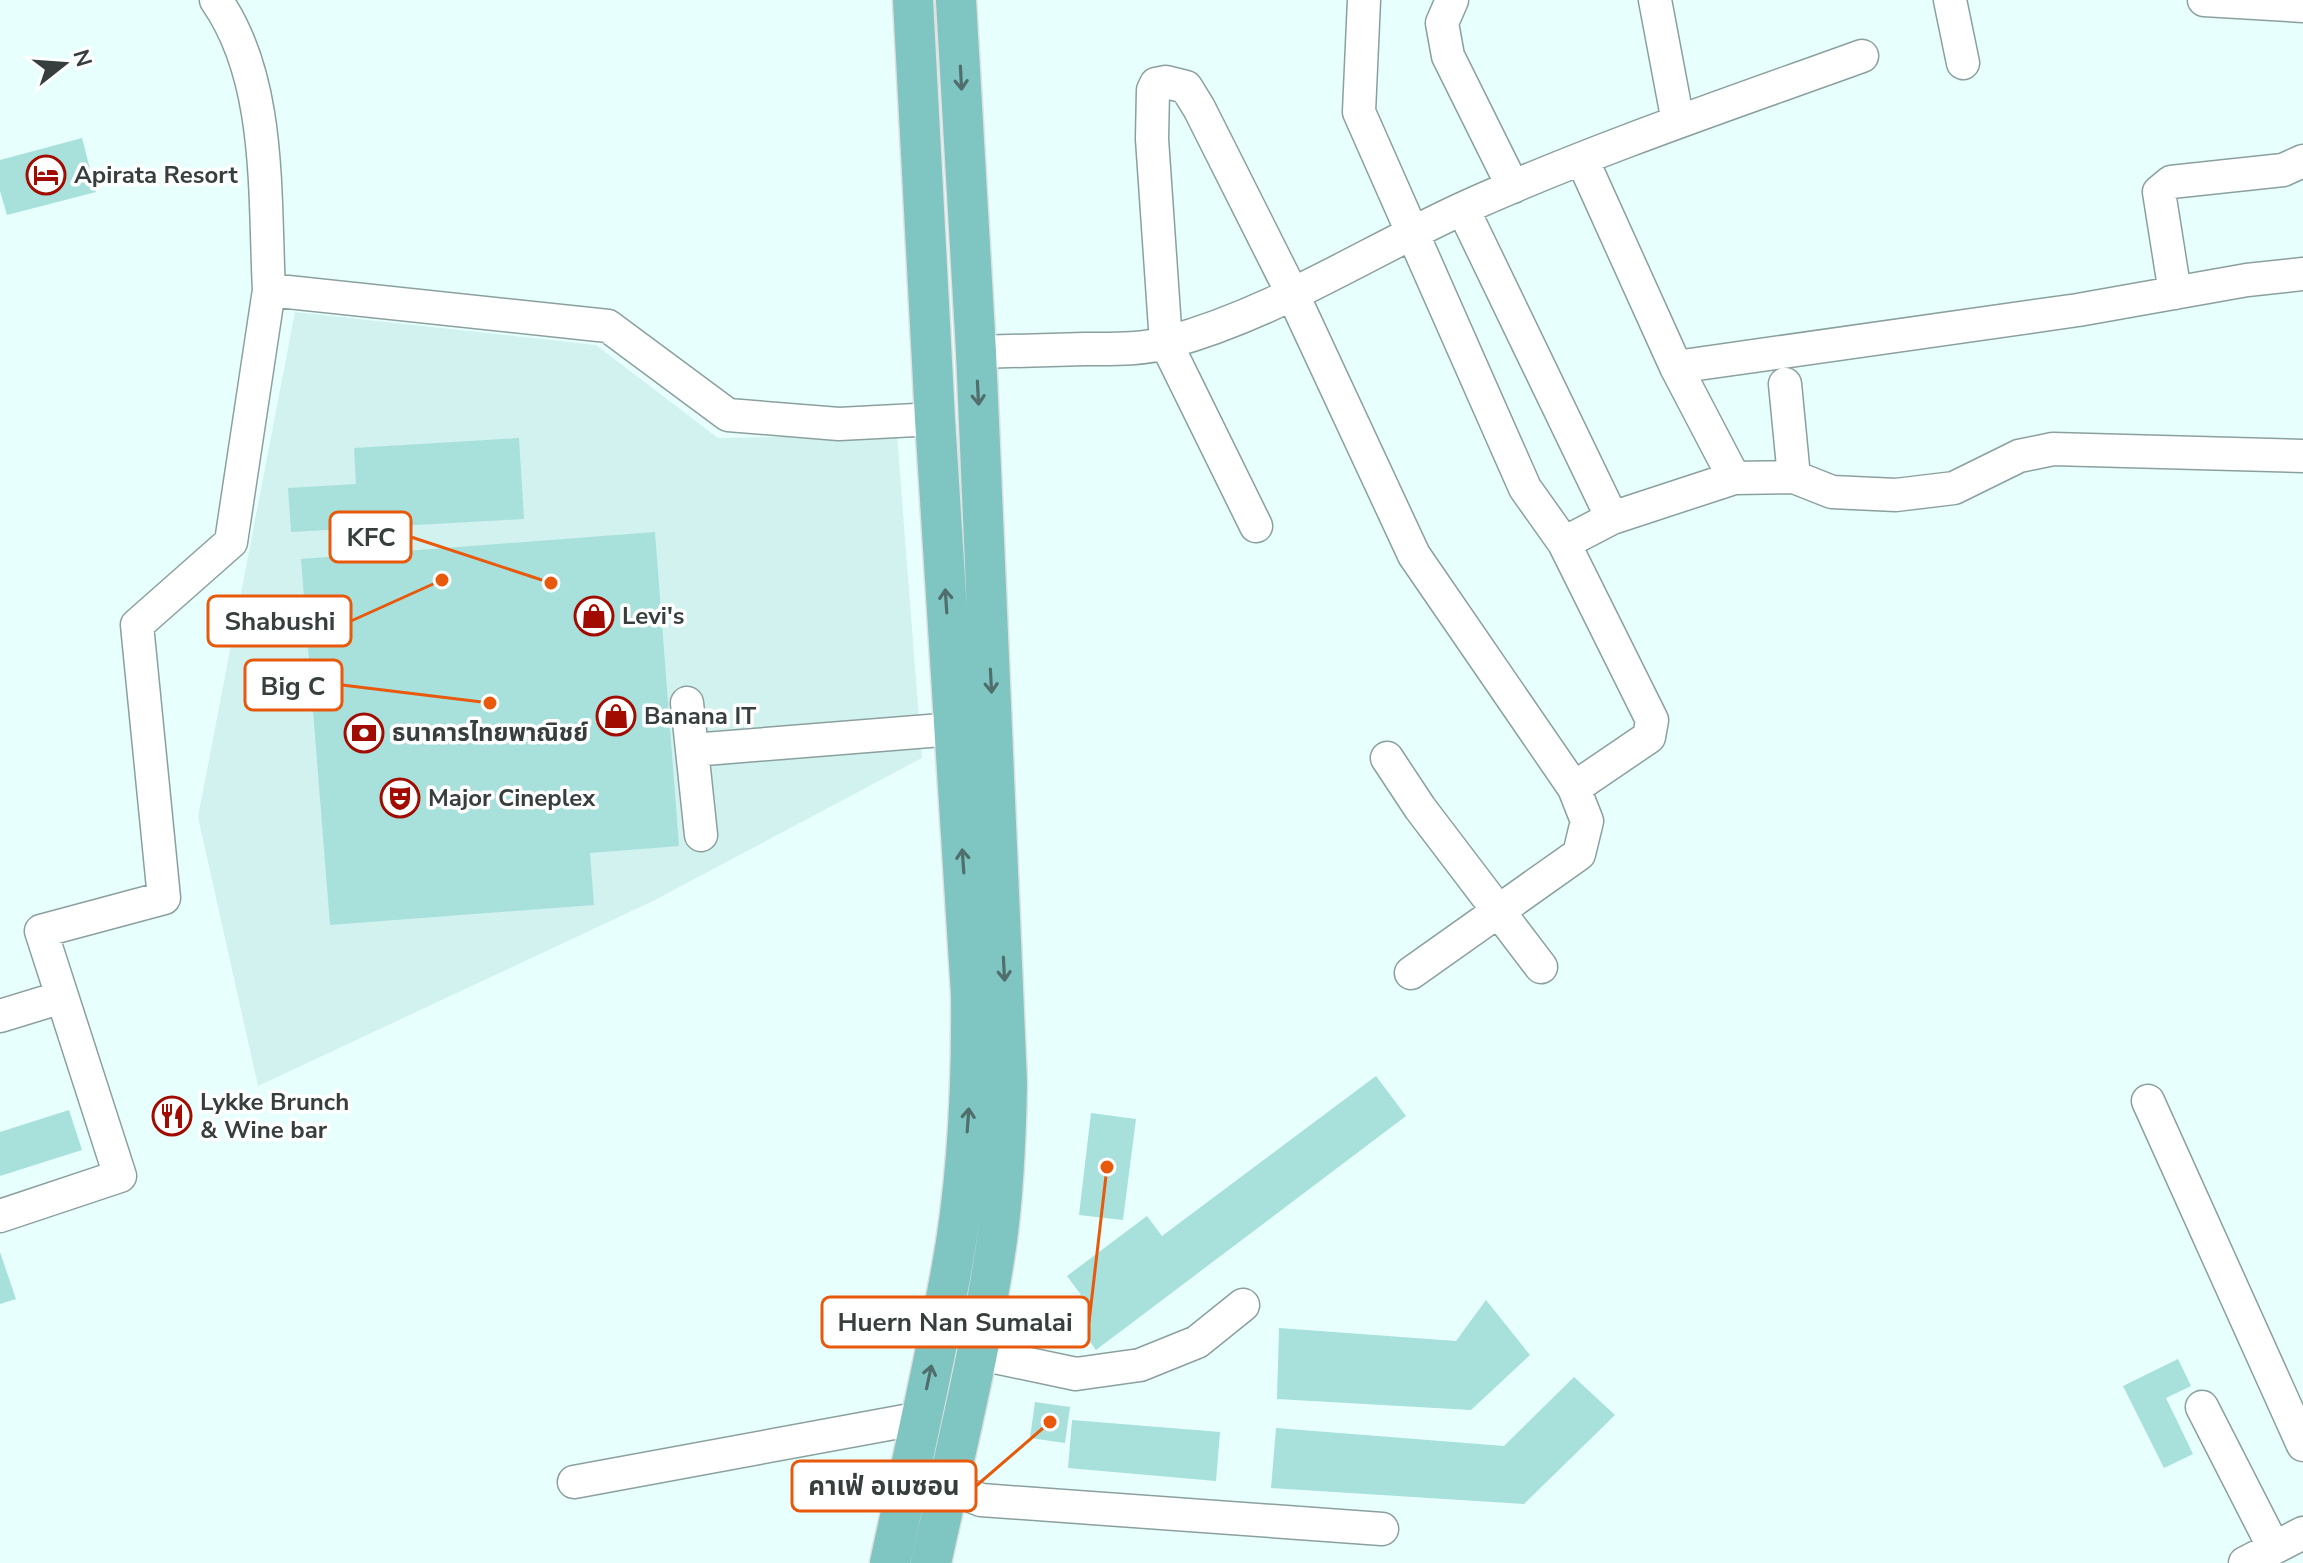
<svg xmlns="http://www.w3.org/2000/svg" width="2303" height="1563" font-family="'Nunito Sans','Noto Sans Thai',sans-serif">
  <style>
    .built { fill: #d2f2ef }
    .building { fill: #a8e0dc }
    .lines { fill: none; stroke-linecap: round; stroke-linejoin: round }
    .minor-casing { stroke: #8ba09e; stroke-width: 35 }
    .major-casing { stroke: #dfe0e0; stroke-width: 43 }
    .minor { stroke: #fff; stroke-width: 32 }
    .major { stroke: #7fc5c1; stroke-width: 40 }
    .oneway { stroke: #506e6c }
    .labels { text-anchor: middle; dominant-baseline: central; stroke-width: 7; stroke-linejoin: round; paint-order: stroke }
    .poi-label { font-size: 24px; font-weight: bold; fill: #363f3e; stroke: #fff; text-anchor: start }
    .leader { fill: none; stroke: #e8590c; stroke-width: 3 }
    .callout-dot { fill: #e8590c; stroke: #fff; stroke-width: 3 }
    .callout { fill: #fff; stroke: #e8590c; stroke-width: 3 }
    .callout-label { font-size: 26px; text-anchor: middle; font-weight: bold; fill: #363f3e }
  </style>
  <rect width="100%" height="100%" fill="#e7fffd"/>
  <path class="built" d="M295,312L596,345L718,438L897,435L922,758L653,901L258,1086L198,817Z"/>
  <path class="building" d="M82,138L96,192L7,215L0,191V160Z
    M519,438L524,519L291,532L288,488L356,484L354,448Z
    M655,532L679,846L590,853L594,905L330,925L301,559Z
    M1376,1076L1406,1116L1096,1350L1068,1311L1084,1299L1067,1276L1147,1216L1162,1236Z
    M69,1110L82,1150L0,1176V1132Z
    M1091,1113L1136,1119L1123,1220L1079,1215Z
    M0,1252L16,1299L0,1304Z
    M1486,1300L1530,1355L1471,1410L1277,1399L1279,1328L1456,1341Z
    M2178,1359L2191,1386L2166,1398L2193,1454L2164,1468L2123,1386Z
    M1574,1377L1615,1415L1524,1504L1271,1488L1276,1428L1504,1446Z
    M1035,1402L1070,1407L1065,1443L1030,1438Z
    M1072,1420L1220,1432L1216,1481L1068,1468Z"/>
  <g class="lines">
    <defs>
      <path id="minor" d="M216,0C272,80 264,196 269,290
        M1452,0L1442,23L1448,56L1513,187
        M1655,0L1678,122
        M1950,0L1963,63
        M2204,0L2303,6
        M1463,209L1612,518
        M2175,293L2159,192L2171,182L2283,170L2303,161
        M976,352C1013,351 1049,350 1085,349C1113,349 1142,350 1169,342C1275,313 1367,252 1466,207C1595,149 1729,104 1862,56
        M1676,367L2078,310L2247,280L2303,274
        M1785,384L1794,477L1832,492L1896,495L1954,488L2019,456L2053,449L2303,456
        M1734,478L1794,477
        M1256,526L1166,343L1152,139L1153,90L1156,84L1166,82L1186,87L1199,108L1293,295L1414,555L1574,788L1649,737L1652,720L1564,543L1525,488L1359,112L1364,0
        M1564,543L1612,518L1734,478L1676,367L1582,159
        M687,703L701,835
        M692,750L954,729
        M1387,758L1420,808L1541,967
        M1411,973L1579,854L1587,821L1574,788
        M0,1016L62,997
        M2148,1101L2303,1445
        M0,1216L120,1176L41,931L164,898L137,625L231,542L269,290L608,326L728,415L839,424L935,419
        M976,1353L1076,1374L1140,1365L1197,1342L1243,1305
        M2202,1407L2274,1548
        M574,1482L921,1418
        M948,1487L981,1500L1382,1529
        M2245,1563L2303,1533"/>
      <path id="major" d="M890,1563C911,1466 933,1369 951,1272C968,1181 972,1087 971,994L935,419L913,0
        M931,1563C954,1458 980,1353 996,1247C1004,1193 1006,1138 1007,1083L976,352L956,0"/>
    </defs>
    <use href="#minor" class="minor-casing"/>
    <use href="#major" class="major-casing"/>
    <use href="#minor" class="minor"/>
    <use href="#major" class="major"/>
  </g>
  <defs><path id="oneway-shaft" d="M-6 0H5M1.5-3L5.5 0L1.5 3" fill="none" stroke-width="1.6" stroke-linecap="round" stroke-linejoin="round" transform="scale(2)"/></defs>
  <g class="oneway">
    <use href="#oneway-shaft" transform="translate(961 78) rotate(87)"/>
    <use href="#oneway-shaft" transform="translate(978 393) rotate(87)"/>
    <use href="#oneway-shaft" transform="translate(946 601) rotate(-94)"/>
    <use href="#oneway-shaft" transform="translate(991 681) rotate(87)"/>
    <use href="#oneway-shaft" transform="translate(963 861) rotate(-94)"/>
    <use href="#oneway-shaft" transform="translate(1004 969) rotate(87)"/>
    <use href="#oneway-shaft" transform="translate(968 1120) rotate(-86)"/>
    <use href="#oneway-shaft" transform="translate(929 1377) rotate(-78)"/>
  </g>
  <defs>
    <symbol id="hotel-ring" viewBox="-11 -11 22 22"><circle r="9.5" fill="#fff" stroke="#a20c00" stroke-width="1.5"/><path d="M-6-4.5h1.5V1H6V5H4.5V3h-9V5H-6ZM-4 0a1.8 1.8 0 1 1 3.6 0ZM.5 0V-2.5h3Q6-2.5 6 0Z" fill="#a20c00"/></symbol>
    <symbol id="shop-ring" viewBox="-11 -11 22 22"><circle r="9.5" fill="#fff" stroke="#a20c00" stroke-width="1.5"/><path d="M-5-2.5h2.3a2.7 3.5 0 0 1 5.4 0H5L5.5 6h-11ZM-1.5-2.5h3a1.5 2.3 0 0 0-3 0Z" fill="#a20c00"/></symbol>
    <symbol id="bank-ring" viewBox="-11 -11 22 22"><circle r="9.5" fill="#fff" stroke="#a20c00" stroke-width="1.5"/><path d="M-6-4H6V4H-6ZM0-2.3a2.3 2.3 0 1 0 0 4.6a2.3 2.3 0 1 0 0-4.6Z" fill="#a20c00"/></symbol>
    <symbol id="theatre-ring" viewBox="-11 -11 22 22"><circle r="9.5" fill="#fff" stroke="#a20c00" stroke-width="1.5"/><path d="M-5-5.5Q0-4 5-5.5V0Q5 5 0 6Q-5 5-5 0ZM-3.3-2.5H-1v1.5H-3.3ZM1-2.5H3.3v1.5H1ZM-2.8 1Q0 5.5 2.8 1Z" fill="#a20c00"/></symbol>
    <symbol id="restaurant-ring" viewBox="-11 -11 22 22"><circle r="9.5" fill="#fff" stroke="#a20c00" stroke-width="1.5"/><path d="M-5-6h1v4h1v-4h1v4h1v-4h1v5L-1.5 .5V6h-2V.5L-5-1ZM5-6V6H3V1.5H1.5Q1.5-4 5-6Z" fill="#a20c00"/></symbol>
  </defs>
  <g fill-rule="evenodd">
    <use href="#hotel-ring" x="24" y="153" width="44" height="44"/>
    <use href="#shop-ring" x="572" y="594" width="44" height="44"/>
    <use href="#shop-ring" x="594" y="694" width="44" height="44"/>
    <use href="#bank-ring" x="342" y="711" width="44" height="44"/>
    <use href="#theatre-ring" x="378" y="776" width="44" height="44"/>
    <use href="#restaurant-ring" x="150" y="1094" width="44" height="44"/>
  </g>
  <g class="labels">
    <g class="poi-label">
      <text x="74" y="175">Apirata Resort</text>
      <text x="622" y="616">Levi's</text>
      <text x="644" y="716">Banana IT</text>
      <text x="392" y="733">ธนาคารไทยพาณิชย์</text>
      <text x="428" y="798">Major Cineplex</text>
      <text x="200" y="1102">Lykke Brunch<tspan x="200" dy="28">&amp; Wine bar</tspan></text>
    </g>
  </g>
  <path class="leader" d="M551 583L411 537M442 580L351 621M490 703L342 685M1107 1167L1089 1322M1050 1422L976 1486"/>
  <g class="callout-dot">
    <circle cx="551" cy="583" r="8"/>
    <circle cx="442" cy="580" r="8"/>
    <circle cx="490" cy="703" r="8"/>
    <circle cx="1107" cy="1167" r="8"/>
    <circle cx="1050" cy="1422" r="8"/>
  </g>
  <g class="callout">
    <rect x="330" y="512" width="81" height="50" rx="8"/>
    <rect x="208" y="596" width="143" height="50" rx="8"/>
    <rect x="245" y="660" width="97" height="50" rx="8"/>
    <rect x="822" y="1297" width="267" height="50" rx="8"/>
    <rect x="792" y="1461" width="184" height="50" rx="8"/>
  </g>
  <g class="callout-label">
    <text x="371" y="546">KFC</text>
    <text x="280" y="630">Shabushi</text>
    <text x="293" y="695">Big C</text>
    <text x="955" y="1331">Huern Nan Sumalai</text>
    <text x="884" y="1495">คาเฟ่ อเมซอน</text>
  </g>
  <g transform="translate(64 64) rotate(73)" stroke="#ffffff" stroke-width="6" paint-order="stroke">
  <path d="M0-6L14 30L0 20L-14 30Z" fill="#363f3e"/>
  <text y="-12" font-size="22" font-weight="bold" text-anchor="middle" fill="#363f3e">N</text>
  </g>
</svg>
